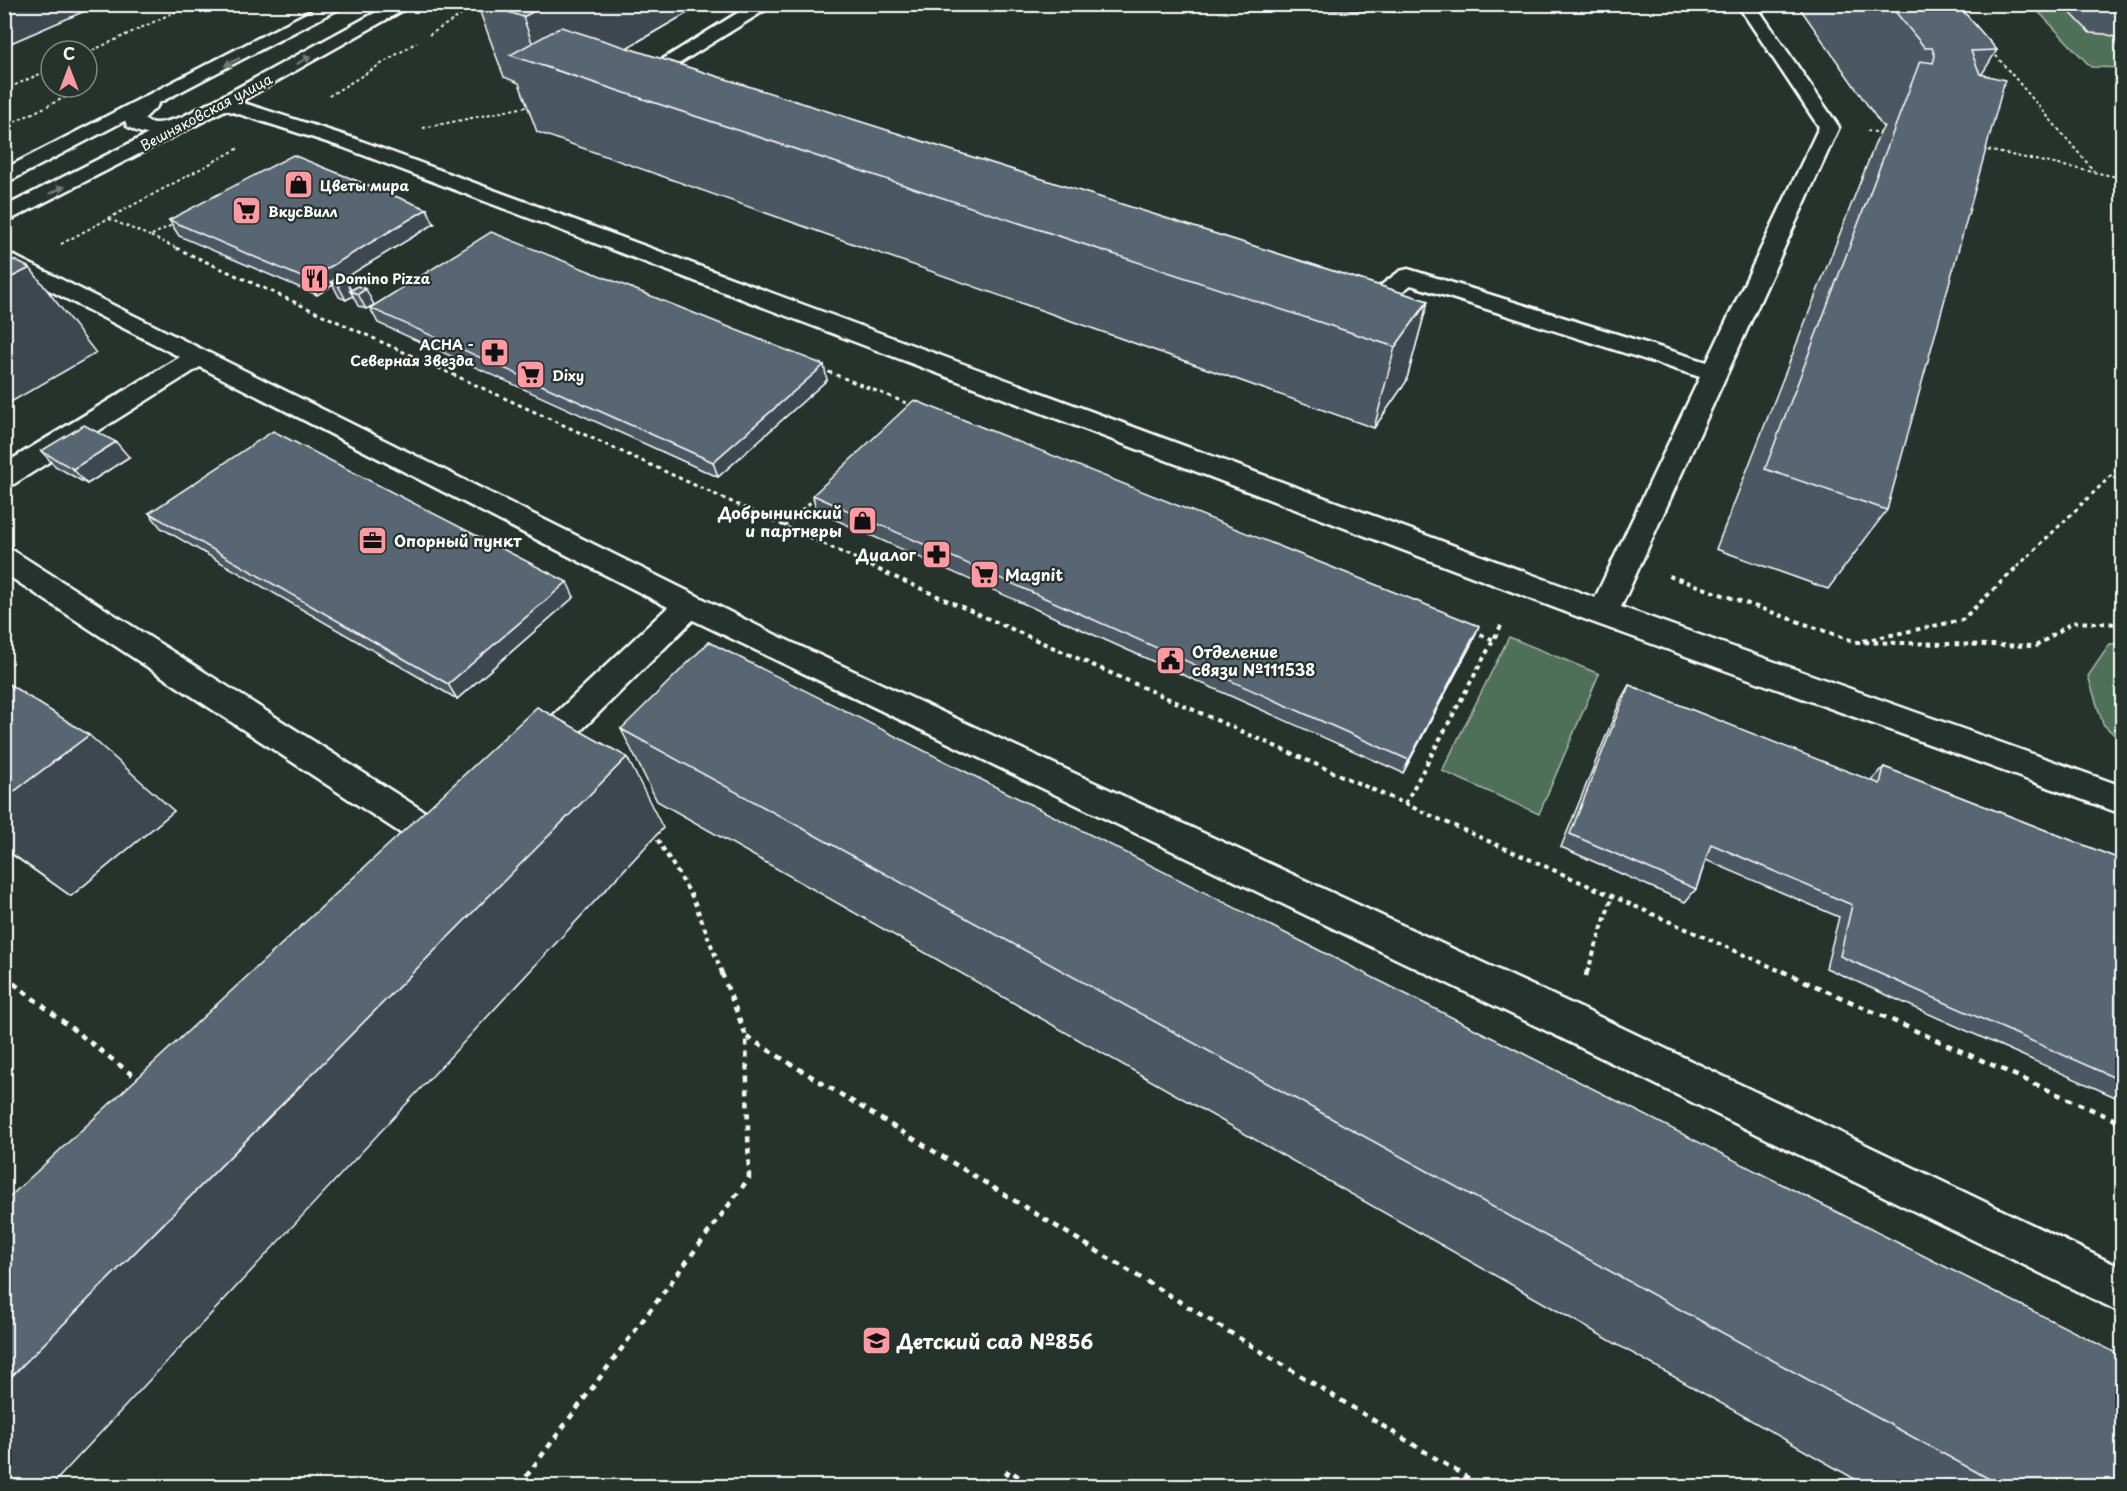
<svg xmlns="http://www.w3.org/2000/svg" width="2127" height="1491" font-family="'Playpen Sans',sans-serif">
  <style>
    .green { fill: #507059; stroke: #a8b8ac; stroke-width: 1.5 }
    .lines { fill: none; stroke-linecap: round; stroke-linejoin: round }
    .minor-casing { stroke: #fff; stroke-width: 5 }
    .major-casing { stroke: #fff; stroke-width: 5 }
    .path-far3 { stroke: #fff; stroke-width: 2; stroke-dasharray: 3 3; stroke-linecap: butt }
    .path-far2 { stroke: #fff; stroke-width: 3; stroke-dasharray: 4 4; stroke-linecap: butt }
    .path-far1 { stroke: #fff; stroke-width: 4; stroke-dasharray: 4.5 4.5; stroke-linecap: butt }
    .path { stroke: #fff; stroke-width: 4.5; stroke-dasharray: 6 6; stroke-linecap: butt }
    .minor { fill: #26332d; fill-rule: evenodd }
    .major { fill: #26332d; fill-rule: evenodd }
    .wall { fill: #4c5863; stroke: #fff; stroke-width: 1.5 }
    .shaded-wall { fill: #3e4750; stroke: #fff; stroke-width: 1.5 }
    .building { fill: #586673; stroke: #fff; stroke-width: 1.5 }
    .oneway { fill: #727a76 }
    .labels { text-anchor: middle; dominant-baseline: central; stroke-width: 4.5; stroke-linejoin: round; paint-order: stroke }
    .far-street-label { font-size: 14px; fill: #fff; stroke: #26332d }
    .far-poi-label { font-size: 14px; font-weight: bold; fill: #fff; stroke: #26332d; text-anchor: start }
    .poi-label { font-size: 16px; font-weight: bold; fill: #fff; stroke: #26332d; text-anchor: start }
    .near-poi-label { font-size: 20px; font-weight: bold; fill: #fff; stroke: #26332d; text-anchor: start }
  </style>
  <rect width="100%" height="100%" fill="#26332d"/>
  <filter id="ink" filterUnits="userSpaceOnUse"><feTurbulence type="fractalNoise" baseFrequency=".0167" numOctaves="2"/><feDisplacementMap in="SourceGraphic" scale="12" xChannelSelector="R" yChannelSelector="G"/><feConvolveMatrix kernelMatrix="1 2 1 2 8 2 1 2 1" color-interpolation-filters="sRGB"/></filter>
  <g filter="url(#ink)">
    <path class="green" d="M2032,5H2122V68L2091,67Z
      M1509,637L1599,674L1539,814L1442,771Z
      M2122,643V742L2103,724L2088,676L2110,644Z"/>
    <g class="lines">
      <defs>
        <path id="minor" d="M752,4H775L638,89H624L621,85Z
          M1737,4H1755L1839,127L1621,607L2122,786V814L1592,622L342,147L217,107L214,103L217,99H231L356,139L1595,598L1700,377L1411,285L1364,319L1355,321L1346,319L1343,314L1400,271L1408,269L1707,362L1819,127Z
          M148,99L155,101L158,105L144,119C159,131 179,112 196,117L199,121L196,125C173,134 149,141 127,126L124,117L141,101Z
          M4,251L778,636L1585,1010L2122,1268V1313L1557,1036L693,620L547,764L535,767L523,764L518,754L523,744L668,607L200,367L14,484L4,486V464L180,357L4,267Z
          M4,548L14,551L455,831L460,842L455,853L443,857L431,853L4,573Z"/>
        <path id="major" d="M324,4H348L4,184V169Z
          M391,4H414L231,107L4,223V207L217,99Z"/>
      </defs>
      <use href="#minor" class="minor-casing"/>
      <use href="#major" class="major-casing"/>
      <path class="path-far3" d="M1664,4L1709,13
        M429,35L479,4
        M1992,51L2094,171
        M87,53L192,4
        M4,90L51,69
        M329,96L417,42
        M4,127L74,93
        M423,128L530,106
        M1867,131L1883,133
        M1982,149L2122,178
        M109,219L150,236
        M176,223L150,236L179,249
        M61,244L239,148"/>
      <path class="path-far2" d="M176,248L874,567
        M821,369L914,406
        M784,527L816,497
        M2017,567L2122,465"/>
      <path class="path-far1" d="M870,566L1785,973
        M1669,576L1856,642L2036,646L2073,622L2122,624
        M1472,631L1494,640
        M1863,641L1962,620L2018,566
        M1405,804L1503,622
        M653,832L693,898L722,973
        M1587,973L1612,897"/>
      <path class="path" d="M1782,971L2122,1123
        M4,976L139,1080
        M1586,976L1587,971
        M747,1037L1481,1486
        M519,1486L749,1178L746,1036L721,971
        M1000,1486L1009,1470L1032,1486"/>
      <use href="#minor" class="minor"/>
      <use href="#major" class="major"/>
    </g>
    <path class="wall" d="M477,4H703L627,48L1428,301L1406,382L1374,428L537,132L519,83L504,77Z
      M1120,4H1401L1400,12Z
      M1797,4H1957L1997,50L1982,74L1887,510L1828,589L1716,549L1877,139L1884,126H1882Z
      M2062,4H2122V39L2105,34L2090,33Z
      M169,220L434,224L343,279L351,290L358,286L374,305L366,309L358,306L353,296L346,300L339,297L333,285L317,295L179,236Z
      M370,308L827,380L718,477L378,323Z
      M41,451L129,457L87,484L55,466Z
      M813,495L1473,641L1403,773L816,511Z
      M149,513L574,597L457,699L161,528Z
      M4,681L174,811L71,896L4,849Z
      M1629,685L1871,781L1884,767L2122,860V1100L1826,968L1839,917L1706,860L1696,889L1685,902L1561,847L1621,699Z
      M621,729L2122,1486H1867L657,801Z"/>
    <path class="shaded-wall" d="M4,4H101L4,46Z
      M547,4H703L576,77L540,65L523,17Z
      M427,209L434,224L335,284L331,282L333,285L317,295L308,280Z
      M30,268L96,353L4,406V281Z
      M346,280L352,292L350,291L353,296L346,300L338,285Z
      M366,289L374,305L366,309L358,294Z
      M1428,301L1406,382L1374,428L1395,347Z
      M824,365L827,380L718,477L713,462Z
      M116,442L129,457L87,484L73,469Z
      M567,582L574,597L457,699L448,684Z
      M1479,626L1473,641L1403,773L1409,760Z
      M89,735L174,811L71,896L4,848V799Z
      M627,757L663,828L51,1486H4V1384Z"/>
    <path class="building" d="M485,4H547L523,17Z
      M1889,4H1957L1997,50L1971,51L1980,74L2005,80L1887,510L1765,469L1920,61L1933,63L1935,56L1932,48H1925Z
      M561,27L1428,301L1395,347L510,55Z
      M293,155L427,209L308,280L169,220Z
      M491,232L824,365L713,462L370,308Z
      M4,255L30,268L4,281Z
      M338,277L346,280L338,285L331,282Z
      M358,286L366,289L358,294L350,291Z
      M914,400L1479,626L1409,760L813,495Z
      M84,425L116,442L73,469L41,451Z
      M273,431L567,582L448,684L149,513Z
      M709,642L2122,1356V1486H2002L621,729Z
      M4,681L89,735L4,799Z
      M1629,685L1880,784L1884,767L2122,860V1081L1840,956L1852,905L1711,844L1696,889L1570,834Z
      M537,707L627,757L4,1384V1202Z"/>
    <defs><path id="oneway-solid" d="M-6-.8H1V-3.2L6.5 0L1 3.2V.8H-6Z" transform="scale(1.5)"/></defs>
    <g class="oneway">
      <use href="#oneway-solid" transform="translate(304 60) rotate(-29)"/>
      <use href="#oneway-solid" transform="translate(232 62) rotate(153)"/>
      <use href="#oneway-solid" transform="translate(57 190) rotate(-26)"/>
    </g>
  </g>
  <defs>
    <symbol id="shop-square" viewBox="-11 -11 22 22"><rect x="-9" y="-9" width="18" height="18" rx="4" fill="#ff9aa2" stroke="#26332d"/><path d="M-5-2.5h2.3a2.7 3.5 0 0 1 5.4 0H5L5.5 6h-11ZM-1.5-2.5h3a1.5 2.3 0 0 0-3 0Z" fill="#111"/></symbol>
    <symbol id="supermarket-square" viewBox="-11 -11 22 22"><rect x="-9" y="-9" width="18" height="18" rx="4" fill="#ff9aa2" stroke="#26332d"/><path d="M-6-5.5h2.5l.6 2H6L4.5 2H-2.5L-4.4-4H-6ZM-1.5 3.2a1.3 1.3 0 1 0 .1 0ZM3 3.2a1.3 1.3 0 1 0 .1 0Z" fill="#111"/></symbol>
    <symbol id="restaurant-square" viewBox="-11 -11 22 22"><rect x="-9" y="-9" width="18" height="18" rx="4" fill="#ff9aa2" stroke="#26332d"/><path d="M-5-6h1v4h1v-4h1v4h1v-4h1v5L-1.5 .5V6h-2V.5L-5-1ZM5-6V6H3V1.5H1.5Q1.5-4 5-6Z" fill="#111"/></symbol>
    <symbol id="pharmacy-square" viewBox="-11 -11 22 22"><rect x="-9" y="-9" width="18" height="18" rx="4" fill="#ff9aa2" stroke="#26332d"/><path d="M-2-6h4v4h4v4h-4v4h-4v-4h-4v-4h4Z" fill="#111"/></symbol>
    <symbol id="office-square" viewBox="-11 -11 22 22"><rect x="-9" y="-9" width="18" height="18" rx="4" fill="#ff9aa2" stroke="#26332d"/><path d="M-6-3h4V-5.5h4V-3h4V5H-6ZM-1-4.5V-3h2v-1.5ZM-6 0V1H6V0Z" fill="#111"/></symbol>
    <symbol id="civic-square" viewBox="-11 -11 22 22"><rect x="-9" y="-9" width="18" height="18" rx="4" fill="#ff9aa2" stroke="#26332d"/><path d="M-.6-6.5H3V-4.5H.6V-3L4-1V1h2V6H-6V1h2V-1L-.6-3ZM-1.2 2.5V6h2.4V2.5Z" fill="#111"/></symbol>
    <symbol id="school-square" viewBox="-11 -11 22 22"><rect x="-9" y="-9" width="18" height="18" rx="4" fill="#ff9aa2" stroke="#26332d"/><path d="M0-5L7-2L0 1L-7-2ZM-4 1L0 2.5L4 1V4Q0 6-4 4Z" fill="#111"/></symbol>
  </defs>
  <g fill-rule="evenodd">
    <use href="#shop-square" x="282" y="168" width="33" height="33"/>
    <use href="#supermarket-square" x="230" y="194" width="33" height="33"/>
    <use href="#restaurant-square" x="298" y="262" width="33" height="33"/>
    <use href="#pharmacy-square" x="478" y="336" width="33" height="33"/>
    <use href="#supermarket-square" x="514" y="358" width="33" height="33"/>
    <use href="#shop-square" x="846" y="504" width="33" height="33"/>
    <use href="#office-square" x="356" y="524" width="33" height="33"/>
    <use href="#pharmacy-square" x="920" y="538" width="33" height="33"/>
    <use href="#supermarket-square" x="968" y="558" width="33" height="33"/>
    <use href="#civic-square" x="1154" y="644" width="33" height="33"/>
    <use href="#school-square" x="860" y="1324" width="33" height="33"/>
  </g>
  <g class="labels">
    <g class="far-street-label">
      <text transform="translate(206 112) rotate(-28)">Вешняковская улица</text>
    </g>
    <g class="far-poi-label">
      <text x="320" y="185">Цветы мира</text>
      <text x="268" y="211">ВкусВилл</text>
      <text x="335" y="278">Domino Pizza</text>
      <text x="474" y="344" text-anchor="end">АСНА -<tspan x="474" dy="16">Северная Звезда</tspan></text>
      <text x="552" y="375">Dixy</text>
    </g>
    <g class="poi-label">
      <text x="842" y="512" text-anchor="end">Добрынинский<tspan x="842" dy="18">и партнеры</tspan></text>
      <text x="394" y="540">Опорный пункт</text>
      <text x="916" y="554" text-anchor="end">Диалог</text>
      <text x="1005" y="574">Magnit</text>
      <text x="1192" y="651">Отделение<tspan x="1192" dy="18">связи №111538</tspan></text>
    </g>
    <g class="near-poi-label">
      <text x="897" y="1341">Детский сад №856</text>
    </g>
  </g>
  <rect width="2127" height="1491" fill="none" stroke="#26332d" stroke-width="24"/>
  <rect x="12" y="12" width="2103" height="1467" fill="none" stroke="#fff" stroke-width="2" filter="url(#ink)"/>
  <g transform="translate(69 69)"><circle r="28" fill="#26332d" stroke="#7d8581" stroke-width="1.5"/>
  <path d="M0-4.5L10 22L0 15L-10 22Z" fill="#ff9aa2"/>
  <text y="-9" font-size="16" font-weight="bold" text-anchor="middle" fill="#ffffff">С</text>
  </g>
</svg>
